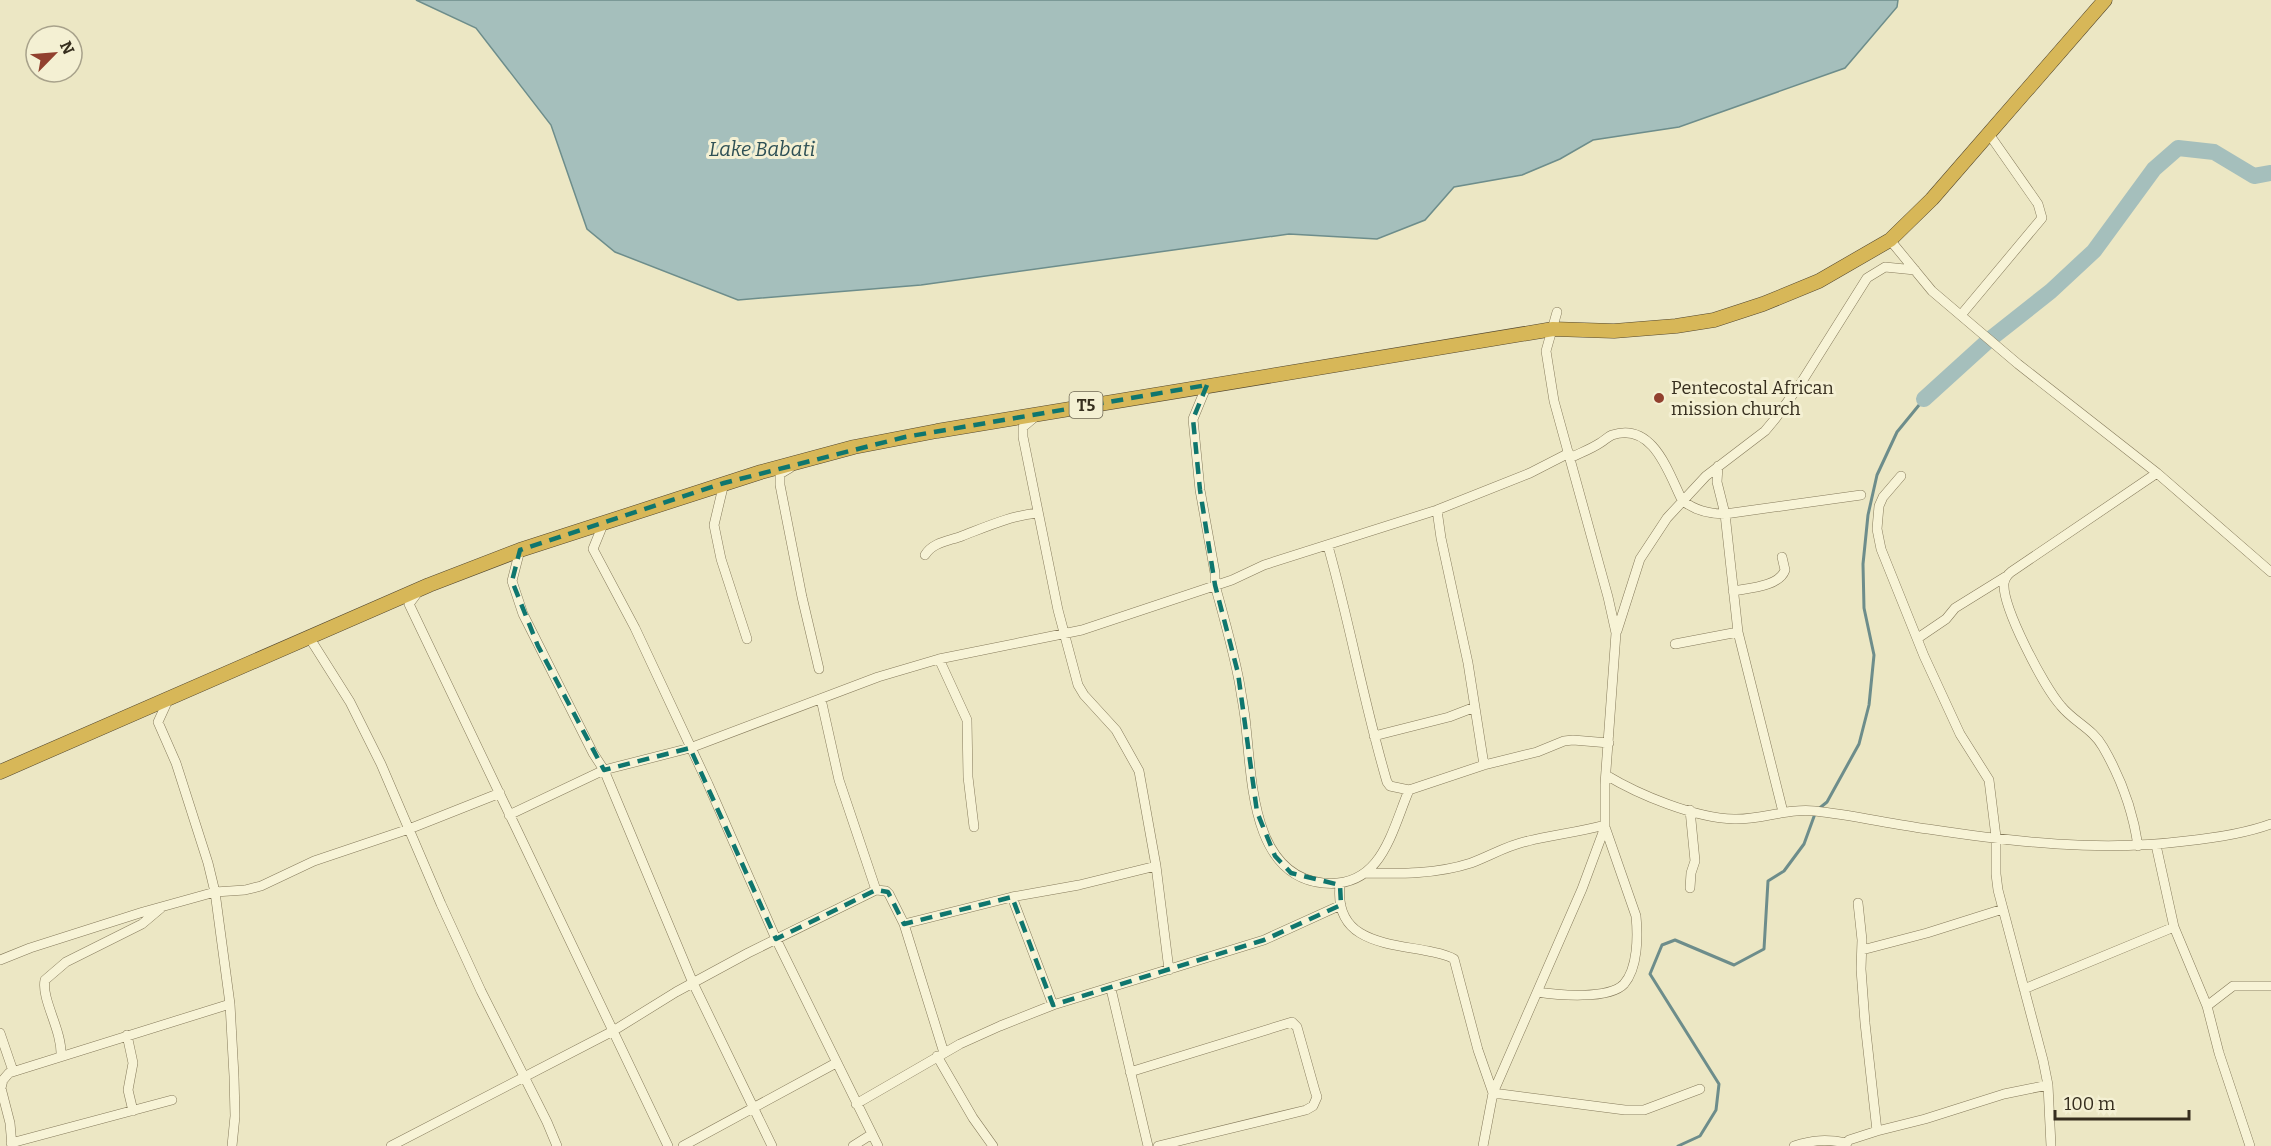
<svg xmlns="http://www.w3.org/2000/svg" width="2271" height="1146" font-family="Bitter,serif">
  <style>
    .water { fill: #a5bfbc; stroke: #6d8d8b; stroke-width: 1.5 }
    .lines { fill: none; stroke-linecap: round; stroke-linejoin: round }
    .stream { stroke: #6d8d8b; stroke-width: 3 }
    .river { stroke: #a5bfbc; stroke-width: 16 }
    .minor-casing { stroke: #857a5b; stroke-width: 10 }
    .highway-casing { stroke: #53472f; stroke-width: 15 }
    .minor { stroke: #f7f3d6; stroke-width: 9 }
    .highway { stroke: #d7b758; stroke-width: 14 }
    .marked { fill: none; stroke: #0f766e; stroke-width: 4.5; stroke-dasharray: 12 8; stroke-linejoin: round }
    .poi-dot { fill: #91402e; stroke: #f4f0d3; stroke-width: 2 }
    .labels { text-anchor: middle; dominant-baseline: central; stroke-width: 6; stroke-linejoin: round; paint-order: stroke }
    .shield { fill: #f4f0d3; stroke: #6f6854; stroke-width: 1.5 }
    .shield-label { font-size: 16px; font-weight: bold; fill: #362e1e }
    .poi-label { font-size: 18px; fill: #362e1e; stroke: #f4f0d3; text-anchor: start }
    .water-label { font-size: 20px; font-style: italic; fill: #2e5055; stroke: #f4f0d3 }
  </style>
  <rect width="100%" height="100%" fill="#ece7c4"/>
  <path class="water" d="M416,0H1898L1897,7L1845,68L1679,127L1593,140L1560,159L1522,175L1454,187L1425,220L1377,239L1289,234L921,285L738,300L615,252L587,229L551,125L476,28Z"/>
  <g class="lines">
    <path class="stream" d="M1678,1146L1700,1136L1716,1110L1719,1084L1650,974L1662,945L1675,940L1734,965L1764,949L1768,881L1784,871L1804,844L1816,811L1827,802L1859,744L1869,705L1874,655L1864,608L1863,564L1868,515L1877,475L1897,432L1924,399"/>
    <path class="river" d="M1924,399L1989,340L2051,291L2094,251L2154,169L2178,148L2214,152L2254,176L2271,173"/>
    <defs>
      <path id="minor" d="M1890,240L1932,291L2018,364L2157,473L2271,572
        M1961,315L2042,218L2038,204L1989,134
        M1207,385L1193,419L1200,490L1215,573V585C1224,618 1234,652 1240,686C1242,700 1245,713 1246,727C1252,780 1252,876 1323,883C1381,889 1391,833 1409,790L1484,765L1537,752L1564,741L1573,740L1609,743
        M1036,416L1023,427V437L1058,610L1078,685L1084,695L1116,730L1139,771L1156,866L1169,970
        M1570,458C1580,453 1591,449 1600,443C1604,441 1607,437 1612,435C1654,421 1669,475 1683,502
        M1718,466L1717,482L1725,514L1738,632L1783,812
        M790,468L780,474V485L802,597L819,669
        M1901,476L1883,497L1879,506L1877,529L1881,549L1924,656L1960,734L1989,780L1996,837V874L1998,890L2043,1060L2048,1085L2051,1146
        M724,483L714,525L721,559L747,639
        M1683,501C1696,511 1710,514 1725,514L1861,495
        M1437,510L1441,538L1468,663L1484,765
        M604,522L593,549L635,628L708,784L776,939L878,1146
        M1328,546C1350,624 1364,704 1387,782L1390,786L1409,790
        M520,550L512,581L523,614L593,753L604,770L693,983L772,1146
        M925,555C933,542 949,541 962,536C988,526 1010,516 1038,513
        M1733,591C1748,588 1779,587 1785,570L1782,557
        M418,592L409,604L668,1146
        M1617,631L1640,559L1667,518L1706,476L1765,431L1775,419L1801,383L1867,278L1885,267L1915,270
        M309,637L350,702L381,764L441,904L481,991L547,1122L557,1146
        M1918,638L1946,619L1955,608L2005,577
        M1675,644L1738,632
        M939,659L967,720L968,777L974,827
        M169,698L158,722L176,763L208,863L215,892L230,1004L234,1076L235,1116L232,1146
        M821,699L839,780L876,890
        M1374,736L1449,717L1475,707
        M1606,775C1639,795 1695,818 1734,819C1761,820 1787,808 1815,811C1853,815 1890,824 1928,829C2014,842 2100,852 2186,841C2215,838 2244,834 2271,824
        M1690,810L1695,861L1691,873L1690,888
        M509,815L604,770L690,748L878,677L939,659L1082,630L1232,580L1264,565L1437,510L1530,473L1569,453
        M2156,845L2174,927L2207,1006L2219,1053L2250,1146
        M2138,846C2133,811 2121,778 2103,747C2093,729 2074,722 2061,706C2044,687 2002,607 2004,583C2005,578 2007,575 2011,572L2157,473
        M1365,873C1401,874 1437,874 1471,863C1490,856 1508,845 1528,841C1553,835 1579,832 1605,825
        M1340,885C1334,942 1387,943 1428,951C1437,953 1446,954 1454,959L1478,1050L1493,1093L1625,1110H1644L1700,1089
        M1012,897L1053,1005
        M1858,903L1862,940L1861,969L1865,1023L1877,1131
        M904,924L1012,897L1079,885L1156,866
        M1862,950L1927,933L2003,909
        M0,960L30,948L143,912L215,892L245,890L261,886L314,861L409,829L500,793
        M1111,989L1148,1146
        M2024,989L2174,927
        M1537,992C1557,995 1609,1000 1624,984C1638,968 1638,936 1636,916L1605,827
        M2207,1006L2233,986H2271
        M0,1033L13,1071
        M127,1035L133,1063L128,1090L133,1111
        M61,1055C62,1030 41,999 45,980L66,962L142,924L161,908
        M937,1056L973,1118L993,1146
        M1130,1072L1292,1022L1297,1027L1315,1091L1317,1097L1313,1106L1306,1110L1158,1146
        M856,1104L960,1044L1000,1026L1053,1005L1264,940L1341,905
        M11,1143L172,1100
        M12,1146L10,1123L1,1088L3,1080L9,1073L230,1004
        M391,1146L613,1031L676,992L748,953L876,890L886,891L889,894L904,924L944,1053
        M683,1146L836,1063
        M853,1146L872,1134
        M1483,1146L1493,1093L1582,889L1605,827V784L1616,633L1608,597L1554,401L1546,351L1557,312
        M1794,1146C1813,1140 1827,1139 1846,1143
        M1845,1146L1849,1140L1877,1131L1925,1119L2004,1094L2048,1085"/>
      <path id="highway" d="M0,772L429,585L520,550L761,472L854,447L937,431L1553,329L1614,331L1676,326L1714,320L1763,304L1819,281L1890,240L1932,199L2105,0"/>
    </defs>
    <use href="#minor" class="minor-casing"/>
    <use href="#highway" class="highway-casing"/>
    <use href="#minor" class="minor"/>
    <use href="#highway" class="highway"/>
  </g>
  <path class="marked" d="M1207,385L1193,419L1200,490L1215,585L1238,673L1257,812L1275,856L1291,873L1340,885L1341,905L1264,940L1053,1005L1012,897L904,924L888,892L876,890L776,939L690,748L604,770L538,646L512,581L520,550L724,483L905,437Z"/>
  <circle class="poi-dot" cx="1659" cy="398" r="6"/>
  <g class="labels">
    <rect class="shield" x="1069.5" y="392" width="33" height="26" rx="4.5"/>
    <g class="shield-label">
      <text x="1086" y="405">T5</text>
    </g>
    <g class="poi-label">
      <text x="1671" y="388">Pentecostal African<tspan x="1671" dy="21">mission church</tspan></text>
    </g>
    <g class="water-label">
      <text x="762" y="149">Lake Babati</text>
    </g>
  </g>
  <g transform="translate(54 54) rotate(65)"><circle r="28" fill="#f4f0d3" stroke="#a8a28b" stroke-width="1.5"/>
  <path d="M0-4.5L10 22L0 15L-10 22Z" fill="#91402e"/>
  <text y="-9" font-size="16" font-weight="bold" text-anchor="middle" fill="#362e1e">N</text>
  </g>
  <path d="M2055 1110v9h134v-9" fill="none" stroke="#362e1e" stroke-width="3"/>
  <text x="2064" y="1110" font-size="18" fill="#362e1e" stroke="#f4f0d3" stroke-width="4.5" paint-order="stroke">100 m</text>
</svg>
